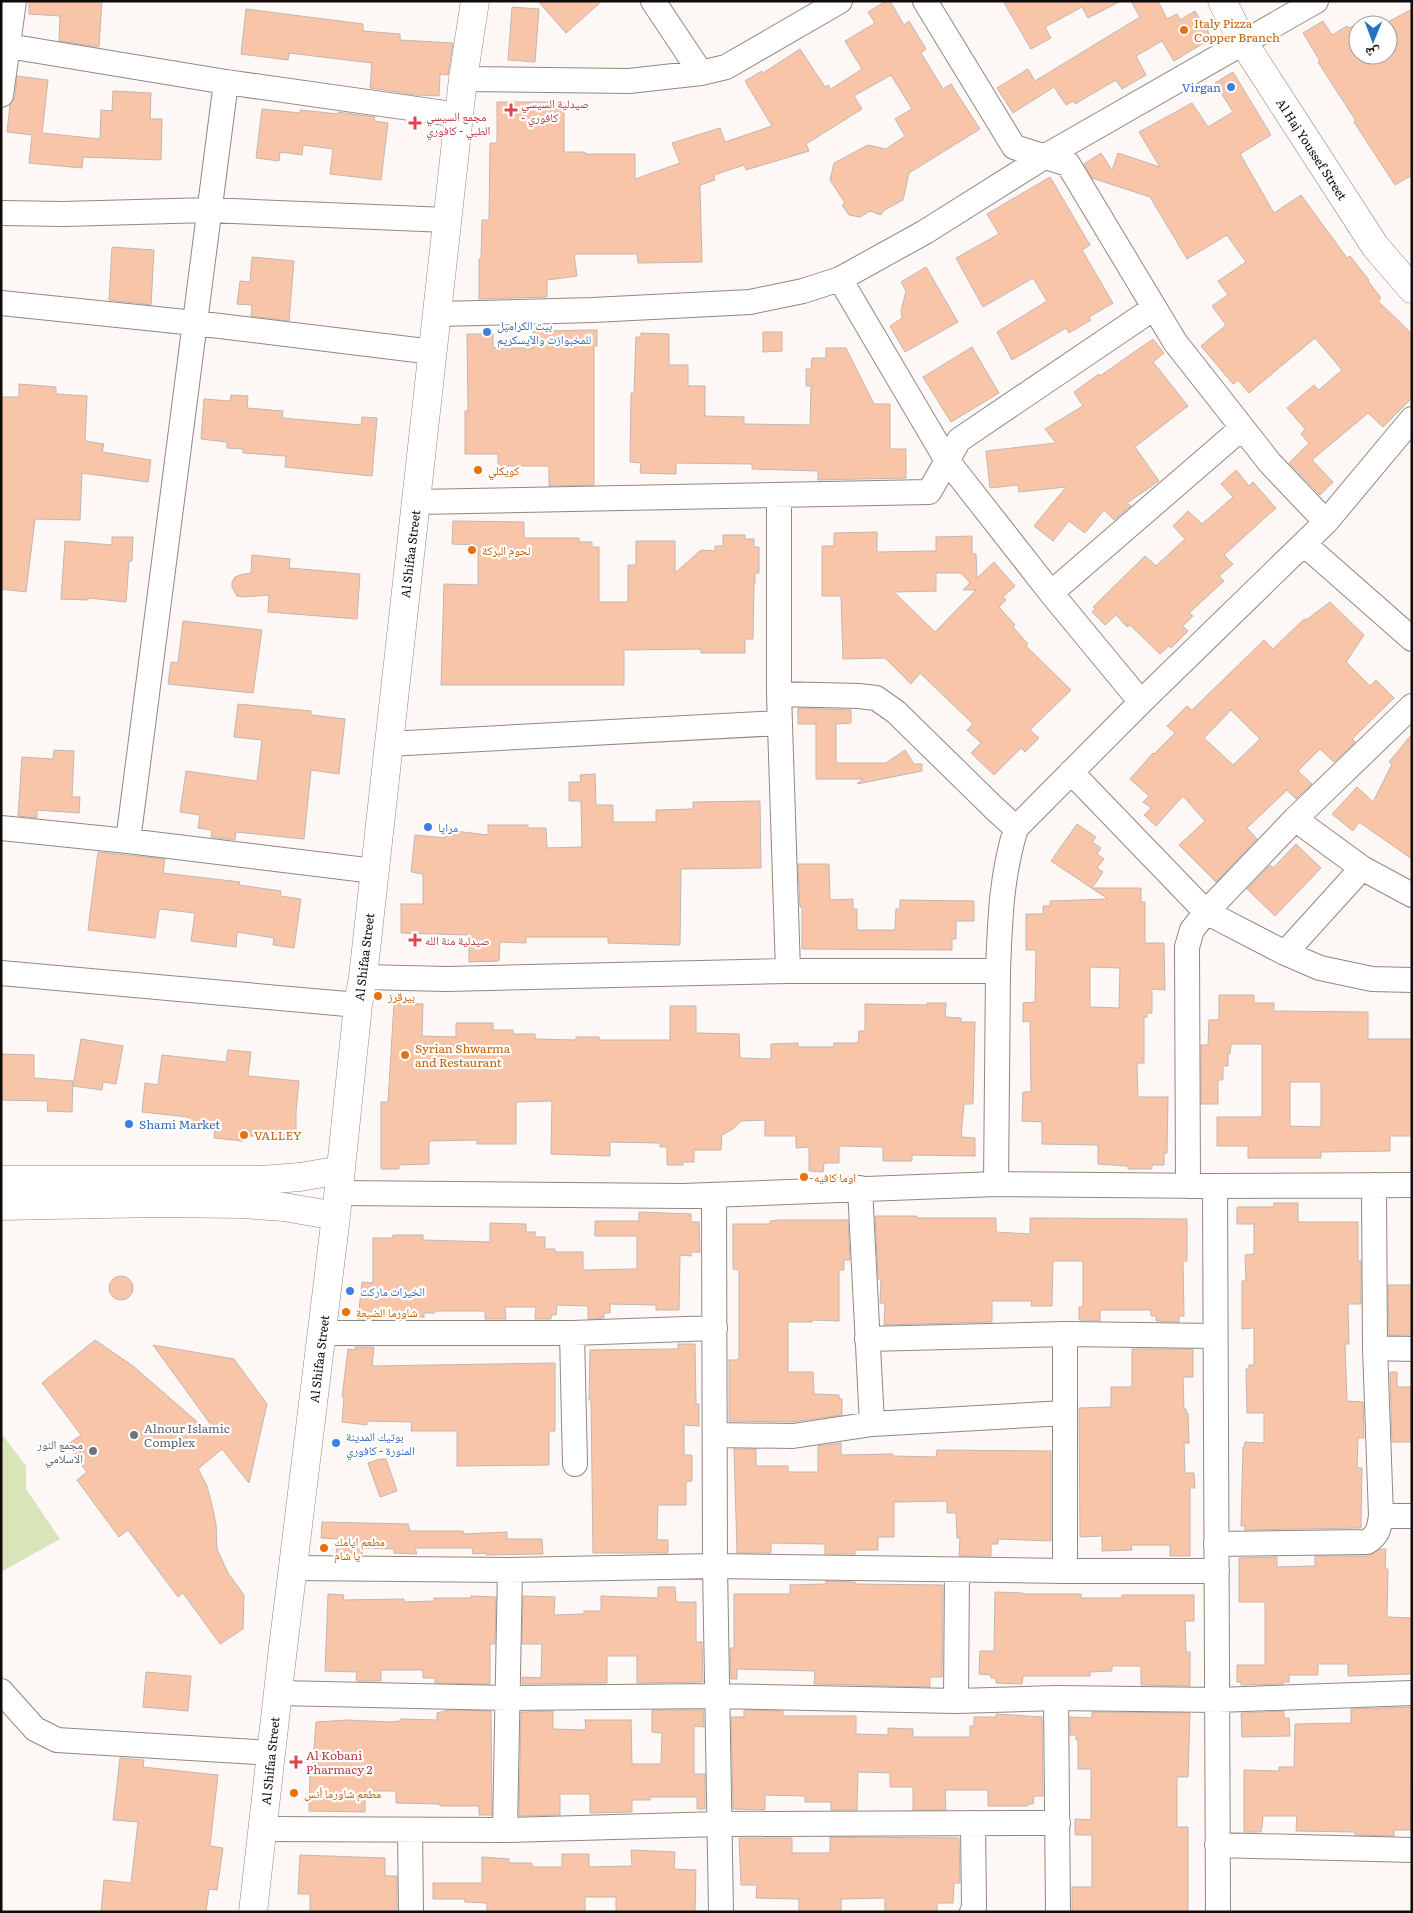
<svg xmlns="http://www.w3.org/2000/svg" width="1413" height="1913" font-family="Literata,'Noto Naskh Arabic',serif">
  <style>
    .green { fill: #dae4b9 }
    .building { fill: #f9c5a9; stroke: #c4b6af; fill-rule: evenodd }
    .lines { fill: none; stroke-linecap: round; stroke-linejoin: round }
    .street-casing { stroke: #948782; stroke-width: 26 }
    .secondary-casing { stroke: #948782; stroke-width: 29 }
    .street { stroke: #fff; stroke-width: 24 }
    .secondary { stroke: #fff; stroke-width: 28 }
    .food-dot { fill: #e8710a; stroke: #fff; stroke-width: 2 }
    .shop-dot { fill: #3f7fe0; stroke: #fff; stroke-width: 2 }
    .health-dot { fill: #e0444e; stroke: #fff; stroke-width: 2 }
    .worship-dot { fill: #6b7280; stroke: #fff; stroke-width: 2 }
    .labels { text-anchor: middle; dominant-baseline: central; stroke-width: 4.5; stroke-linejoin: round; paint-order: stroke }
    .food-label { font-size: 12px; fill: #c56008; stroke: #fff; text-anchor: start }
    .shop-label { font-size: 12px; fill: #366cbe; stroke: #fff; text-anchor: start }
    .health-label { font-size: 12px; fill: #be3a42; stroke: #fff; text-anchor: start }
    .street-label { font-size: 12px; fill: #100b09; stroke: #fff }
    .worship-label { font-size: 12px; fill: #5b616d; stroke: #fff; text-anchor: start }
  </style>
  <rect width="100%" height="100%" fill="#fdf7f5"/>
  <path class="green" d="M1,1433L26,1466V1489L60,1539L1,1572Z"/>
  <path class="building" d="M29,1H102L99,47L59,41L60,16L29,14Z
    M538,1H602L566,33Z
    M886,1H890L904,25L909,21L926,49L921,53L943,89L951,84L980,129L909,173L903,200L883,211L881,215L870,211L860,217L849,215L842,205L845,203L830,180L834,163L868,145L886,149L905,136L895,119L912,109L891,75L854,96L862,109L806,144L809,151L746,170L744,165L714,175L715,180L700,185L702,262L638,263L637,254H574L577,276L547,280V297L479,299V259H481L482,220H489L490,143H497V102H564V152H585V154H635V179L680,163L672,143L720,128L725,142L772,126L745,81L762,71L763,73L800,49L825,87L828,85L831,89L862,69L845,41L875,23L868,12Z
    M1003,1H1121L1088,18L1082,7L1045,27L1051,38L1031,49Z
    M1131,1H1158L1167,19L1177,14L1180,20L1195,11L1212,38L1174,61L1162,41L1136,56L1146,75L1122,89L1116,80L1075,104L1073,101L1066,105L1054,87L1013,113L997,88L1028,69L1035,81L1140,17Z
    M512,7L539,9L535,62L508,60Z
    M246,9L363,24V31L400,34V40L453,43L448,75L440,74L439,96L416,95L370,88L372,63L289,53L288,60L241,54Z
    M1412,9V175L1395,185L1354,122L1356,121L1318,62L1320,61L1303,33L1323,21L1332,35L1347,26L1349,28L1358,23V55H1388V22Z
    M1233,72L1271,135L1240,154L1274,213L1301,195L1347,258L1350,256L1369,280L1368,281L1381,298L1378,301L1412,334V398L1383,427L1368,413L1312,460L1333,482L1320,495L1289,463L1309,443L1301,434L1305,429L1287,408L1314,385L1319,390L1342,370L1315,338L1249,393L1238,380L1233,384L1201,346L1226,325L1212,306L1228,295L1218,281L1246,262L1227,235L1187,259L1150,197L1092,178L1084,164L1101,153L1112,170L1118,153L1160,167L1139,132L1192,103L1208,127L1233,112L1215,83Z
    M17,76L48,80L42,133L100,139L101,110L112,111L113,91L151,93L150,119H162L161,160L83,157L82,168L29,163L32,135L7,132L10,105L15,97Z
    M262,109L300,113V110L338,114V112L375,117L374,121L388,123L381,180L330,174L333,149L303,145L302,155L280,152L279,161L256,158Z
    M1050,177L1090,245L1082,250L1113,303L1089,317L1091,320L1069,333L1066,328L1012,360L997,332L1047,301L1033,278L983,307L956,258L999,234L987,214Z
    M112,247L154,250L151,305L109,300Z
    M252,257L294,261L289,321L251,316L252,305L237,304L240,281L250,282Z
    M926,267L958,322L905,352L890,326L902,318L901,311L906,291L901,282Z
    M597,330V346H594V485L549,486V466H498V454H465V411H468L467,334H493V348H533V331Z
    M763,332H782V351L763,352Z
    M641,333L669,334V365H688V386H705V416L744,417V424L810,425L811,386H806V369H811L812,358H826V348H846L874,404H890V449H906V478L818,480V471L752,469V464L676,463V474L640,473L641,463L630,462L631,393H634L636,337H641Z
    M1153,339L1164,353L1153,362L1188,406L1135,447L1159,481L1127,503L1131,506L1114,520L1104,510L1085,533L1069,521L1053,541L1034,526L1066,487L1019,492L1018,485L990,488L986,451L1056,443L1045,429L1083,406L1074,392L1099,374L1100,376Z
    M972,347L999,393L951,422L923,377Z
    M19,384L56,387V394L87,396L85,441L104,444L102,452L151,460L148,482L82,473L80,520L35,519L26,592L1,589V397H19Z
    M231,395L248,396L247,408L283,411L282,418L361,425L362,417L377,418L372,476L285,467L286,456L243,453V449L227,448V442L201,439L204,399L230,401Z
    M1236,470L1249,486L1253,482L1276,508L1224,555L1233,564L1219,576L1224,581L1189,613L1193,616L1183,626L1188,631L1171,648L1169,646L1160,654L1130,625L1127,627L1116,615L1105,625L1092,612L1095,609L1093,607L1145,556L1156,566L1185,539L1173,526L1188,511L1202,524L1233,497L1221,484Z
    M453,521L524,522V538H579V542H592V547H599V602H628V565H636V541H675V573L701,550L715,551V546H723V535H745V539H754V547H759V573H755V583H754L753,639H745V653H701V649L624,650V685H441L444,584L478,585V545L452,544Z
    M877,532V552L936,551V537L972,536V554H976L977,578L994,562L1015,586L1003,597L1006,600L999,607L1015,625L1013,627L1028,644L1026,646L1071,690L1030,730L1039,738L1025,752L1021,748L994,775L971,753L981,743L967,730L973,724L920,673L911,684L885,658L843,659L841,596H822V546H834V533ZM936,573H961L970,583L963,590H976L935,632L894,592L936,591Z
    M112,537H133L132,561H129L126,602L88,598V600L61,599L65,541L112,545Z
    M252,555L290,559L289,568L360,574L357,619L268,612L269,595L243,597L237,596L232,587V582L235,577L240,575L251,573Z
    M1330,602L1364,635L1346,662L1370,686L1376,680L1394,698L1352,739L1355,742L1334,762L1320,749L1298,771L1312,784L1296,799L1287,790L1247,828L1257,839L1216,882L1179,845L1205,821L1183,796L1156,826L1144,815L1151,808L1143,802L1149,796L1130,779L1153,753L1154,754L1175,733L1167,726L1187,706L1192,710L1264,640L1273,649L1304,619L1306,620ZM1231,710L1260,739L1233,765L1204,738Z
    M183,621L262,630L253,693L168,684L171,662L178,663Z
    M238,704L311,711V715L345,719L339,774L311,770L304,839L236,832L235,840L211,837L212,830L198,828L200,815L180,812L186,771L257,781L262,740L234,737Z
    M798,708L851,710V723L836,724V763H886L905,750L914,764H922V771L857,784L863,779H816V724H798Z
    M1412,734V859L1359,822L1353,831L1332,814L1357,787L1373,802L1392,764L1389,762Z
    M54,750L74,751L72,797H80L79,813L37,810V818L18,816L22,757L53,759Z
    M595,774L596,805H613V822H656V810L693,809V802L760,801L761,868L681,869L680,945L608,943V937H526V943L500,942L499,961L469,962V935L401,933V904H423V874L411,872L415,835L445,838L446,830L488,835V825H528V828H546L547,848L582,847L581,801H569V782H581L580,775Z
    M1077,824L1096,837L1092,842L1101,848L1097,854L1104,859L1097,868L1103,872L1092,888H1141V902H1145V943H1164L1165,990L1152,989V1013H1147V1017H1144V1063H1137L1138,1097H1168L1167,1153H1164V1165H1152V1169H1128V1166L1098,1164V1145L1042,1144V1122L1022,1121L1023,1092H1031L1030,1021L1023,1022V1003L1035,1002L1036,950H1026V914H1043V906H1050V901L1108,899L1051,861ZM1090,967L1120,968L1119,1008L1090,1007Z
    M1296,844L1321,868L1275,916L1247,889L1270,865L1273,868Z
    M98,852L165,859L163,873L240,882L239,885L281,891L280,896L301,899L294,948L273,945L274,938L237,932L236,947L191,941L195,913L159,909L155,938L88,930Z
    M798,864H829L830,900L853,899V909H857V930H895L896,909H900V900L974,901V921H956V939H952V950L802,949V907H800Z
    M1219,995H1254V1003H1274V1011L1368,1012V1039H1412V1136H1390V1151L1321,1152V1158H1248V1146H1217V1117H1262V1044H1231L1230,1054H1228V1066H1223V1080H1218V1104H1201V1045H1208L1209,1020H1219ZM1290,1082H1321V1127L1290,1126Z
    M394,1003L423,1004L422,1036L456,1037V1023H493V1030H513V1034H535V1039L576,1040V1037H599V1040H670V1006H696V1033L739,1034L740,1058L771,1059V1044L798,1043V1047H834V1043H858L859,1031H865V1004L927,1005V1003H946L945,1017L961,1018V1022H975L973,1104H964L961,1137L975,1138V1156L912,1155V1161H883V1147L839,1146V1163H824L823,1172L809,1171V1147L796,1148V1136H765V1120L741,1121L733,1129L722,1135L721,1150H694V1162H683V1165H667V1147H660V1143L610,1142V1156L551,1154L552,1101L516,1102V1144H477V1140L429,1141V1164L399,1165V1169H381V1102H388Z
    M81,1039L123,1046L116,1084L103,1082L102,1090L73,1086Z
    M228,1050L251,1052L248,1076L299,1081L296,1112V1136H243V1141L214,1138L215,1131L187,1128L188,1117L142,1112L145,1083L158,1085L162,1055L226,1062Z
    M1,1054L34,1055V1078L73,1081L72,1112L47,1111L48,1101L1,1100Z
    M1274,1203H1298V1222H1358V1261H1361V1304H1348L1349,1344H1345L1347,1401L1363,1402L1364,1438H1358L1357,1468H1362L1361,1528L1245,1530V1526H1241L1243,1447H1244L1245,1442L1264,1443V1413H1247L1246,1369H1249V1365H1254V1328L1242,1329V1281H1246L1245,1255L1254,1254V1224H1237V1207H1274Z
    M639,1212L691,1214V1222H699L700,1252H691V1256L680,1255L679,1310H656V1305L610,1304V1313H604V1318L588,1319V1306L557,1305L556,1315H551V1319H535L536,1307H505L506,1319H485V1311H435V1313H424V1317L378,1315L377,1319H358L362,1282L373,1283V1238H393V1235H423V1240L490,1242V1223L526,1224V1232H535V1237H545V1249H555V1252H583V1270L637,1269V1236H595V1221H639Z
    M875,1216H917V1218H996V1232L1030,1234V1218L1187,1219V1261H1183L1184,1316H1179V1322L1156,1321V1316H1151V1310H1100V1321L1079,1320V1307H1083V1261H1053L1052,1306H1031L1032,1301H992V1322L884,1325L885,1303H880L881,1279H878Z
    M779,1220H848L850,1260H844V1270H839V1321L812,1320V1322H788V1372H813L814,1394L839,1395V1399H842V1415L792,1422L729,1421V1360H737L739,1358V1270L733,1269V1224H770V1221Z
    M109 1288a12 12 0 1 1 24 0a12 12 0 1 1-24 0Z
    M1388,1285H1412V1335H1389Z
    M95,1340L133,1366L210,1433L214,1429L153,1345L234,1359L267,1404L249,1483L222,1449L198,1469L207,1486L212,1505L216,1524L217,1549L228,1573L244,1595L243,1629L220,1644L183,1593L178,1597L128,1530L119,1537L77,1480L87,1472L67,1445L81,1435L42,1383Z
    M678,1344H695L696,1404H699V1426L684,1425V1455H692V1481L686,1482V1505H658L657,1540H668V1553H593L591,1400H589L590,1350L678,1349Z
    M355,1347H374L372,1366L555,1363V1431H549V1465L457,1466V1431H411L412,1422L367,1421V1425L342,1422L344,1397H342L348,1349L355,1350Z
    M1132,1349H1193V1377H1183L1184,1409H1186V1413H1188L1189,1443H1184L1185,1473H1194L1195,1488H1190V1556H1170V1545H1131L1132,1550L1102,1551V1536L1080,1537L1079,1408L1111,1407V1387H1132Z
    M1390,1372H1397V1387H1411V1442H1392Z
    M841,1443V1455L893,1454V1456L936,1457L937,1450L1051,1451V1541L998,1539V1544H991V1556H959L960,1538H957L956,1513H947V1501L894,1502V1537H878V1550H855V1554H825V1544L771,1543V1553H737L734,1449H756V1466H788V1472H818V1446Z
    M380,1459H386L397,1491L380,1497L368,1463Z
    M322,1522L408,1524L410,1531H463V1534L507,1532V1539H542L543,1554L486,1555V1553L473,1554L472,1548H415L417,1554L394,1553V1549L362,1548V1554H336L338,1539L321,1538Z
    M1381,1549H1386L1385,1569H1388L1387,1617L1412,1618V1674L1348,1676V1664H1318V1675H1289V1682H1283V1684L1241,1685V1682H1237V1665H1265V1602H1239V1558L1277,1557V1567L1315,1566V1556H1367Z
    M826,1581L855,1582V1584L943,1585L942,1677H930V1687L814,1684L815,1671L737,1669V1679H731L730,1648H734V1594H790V1585L826,1584Z
    M658,1587H675L676,1602H696V1642H702L703,1682L637,1683V1656H607V1683L522,1684V1677L541,1678L542,1644H522L523,1596L555,1597L554,1615L584,1614V1611H601V1596L658,1598Z
    M995,1592L1023,1593V1594H1081V1598H1122V1595H1194V1621H1185L1186,1652H1190V1686L1141,1685V1666H1112V1671L1090,1672V1676H1023L1022,1684L996,1683V1678H991V1675L979,1674L980,1651H994Z
    M328,1594L344,1595L343,1600L404,1599V1602L434,1601V1598H471V1596L496,1597L495,1644H490V1684L435,1683V1678H423V1670H381V1681H358L356,1680L357,1672L325,1671Z
    M146,1672L191,1676L188,1711L143,1707Z
    M1412,1707L1411,1830H1394V1836L1355,1835V1832L1296,1831L1297,1816H1263L1262,1828H1261V1832H1244V1770L1279,1771V1767H1294L1295,1724L1351,1723V1709Z
    M449,1710L491,1711L492,1815H479V1806H440V1804L396,1803V1791H365V1812L309,1811L310,1774H312L316,1722L347,1720L391,1722L400,1721V1719L437,1720V1713Z
    M652,1710H703L704,1727L694,1726V1774H705V1809H697V1797H650V1800H632V1812L590,1813V1794H560V1815L519,1816L521,1712L553,1711V1729L586,1730L585,1720H631L632,1764H661L662,1733L652,1732Z
    M744,1710L783,1711V1716H856V1734L888,1735V1728L913,1729V1737H970V1726H974V1717H996V1714L1042,1717L1043,1796H1034L1033,1804H1028V1806H988V1790H945L946,1810H913V1787H890V1773L858,1772L857,1810H831V1802H805V1796L765,1795V1810L733,1809L731,1717H744Z
    M1284,1711V1718H1289L1290,1736L1242,1737L1241,1713Z
    M1092,1712L1190,1713L1188,1777H1177V1827H1188V1912H1072V1887H1092V1835H1075V1819L1091,1820V1769H1078V1740H1076V1735H1070V1717L1092,1718Z
    M120,1758L144,1760L143,1767L218,1775L210,1846L223,1848L217,1890L209,1889L206,1912H101L104,1880L131,1883L138,1822L113,1820Z
    M830,1837L959,1838L960,1883H954L953,1903H937V1912H885V1898L841,1899V1912H799V1899L756,1898L757,1885H741L739,1838H792V1853H830Z
    M631,1850L675,1852L674,1869L696,1870L695,1912H616V1897H585V1912H487V1903L465,1902V1899H433V1883H482V1857L509,1859V1863H532V1867H562V1854H589V1867L632,1866Z
    M300,1855L385,1858V1876H397V1912H310V1894H298Z"/>
  <g class="lines">
    <defs>
      <path id="street" d="M653,1L701,73
        M925,1L1014,147L1068,164L1175,342L1270,463L1326,522
        M8,46L226,82L459,115
        M463,79L629,81L701,73L726,67L840,1
        M1,95L14,1
        M1,213L64,214L209,210L447,220
        M840,279L946,459L1051,593L1141,702
        M1,303L195,323L433,352
        M438,314L593,310L750,302L803,291L840,279L925,232L1044,157L1316,1
        M779,495V694L788,971
        M416,502L929,492L959,440L1154,308
        M1304,544L1412,639
        M1051,593L1242,428
        M779,694L859,696L876,698L896,712L995,809L1016,828
        M388,744L780,723
        M1071,772L1206,912L1285,953L1320,968L1372,979L1412,980
        M1295,819L1362,868L1412,895
        M1,828L128,841L374,871
        M128,841L226,82
        M1285,953L1362,868
        M1,973L358,1005
        M363,977L447,979L788,971H998C1000,920 1001,877 1016,828L1141,702L1326,522L1412,419
        M996,1184L998,971
        M1188,1186L1187,947L1192,930L1206,912L1295,819L1412,706
        M1215,1186L1218,1912
        M860,1188L872,1424
        M338,1193L683,1196L996,1184L1215,1186L1412,1185
        M714,1195L715,1566L721,1912
        M322,1333H572L715,1328
        M572,1333L575,1464
        M867,1339L1065,1334L1215,1336
        M1375,1348L1412,1349
        M715,1435L793,1436L872,1424L1065,1413
        M1381,1516H1412
        M1216,1544L1367,1542C1378,1535 1379,1529 1381,1516L1375,1348L1374,1185
        M293,1568L510,1570L715,1566L1065,1571H1217
        M1065,1571V1334
        M1,1691L35,1729L57,1740L271,1753
        M278,1693L507,1698L717,1696L956,1701L1056,1698L1218,1700L1412,1693
        M1056,1698L1058,1912
        M956,1701L957,1570
        M263,1829L505,1830L720,1824L1058,1823
        M410,1830L411,1912
        M505,1830L510,1570
        M1217,1845L1412,1850
        M972,1912L974,1907L973,1823"/>
      <path id="secondary" d="M1222,1L1243,42L1375,246L1412,289
        M1,1180H261L300,1177L341,1170
        M1,1206L158,1203L242,1204L284,1207L336,1216
        M253,1912L283,1648L336,1216L358,1005L363,977L463,79L475,1"/>
    </defs>
    <use href="#street" class="street-casing"/>
    <use href="#secondary" class="secondary-casing"/>
    <use href="#street" class="street"/>
    <use href="#secondary" class="secondary"/>
  </g>
  <g class="food-dot">
    <circle cx="1184" cy="30" r="5"/>
    <circle cx="478" cy="470" r="5"/>
    <circle cx="472" cy="550" r="5"/>
    <circle cx="378" cy="996" r="5"/>
    <circle cx="405" cy="1055" r="5"/>
    <circle cx="244" cy="1135" r="5"/>
    <circle cx="804" cy="1177" r="5"/>
    <circle cx="346" cy="1312" r="5"/>
    <circle cx="324" cy="1548" r="5"/>
    <circle cx="294" cy="1793" r="5"/>
  </g>
  <g class="shop-dot">
    <circle cx="1231" cy="87" r="5"/>
    <circle cx="487" cy="332" r="5"/>
    <circle cx="428" cy="827" r="5"/>
    <circle cx="129" cy="1124" r="5"/>
    <circle cx="350" cy="1291" r="5"/>
    <circle cx="336" cy="1443" r="5"/>
  </g>
  <g class="health-dot">
    <path d="M508.5 102.5h5v5h5v5h-5v5h-5v-5h-5v-5h5z"/>
    <path d="M412.5 115.5h5v5h5v5h-5v5h-5v-5h-5v-5h5z"/>
    <path d="M412.5 932.5h5v5h5v5h-5v5h-5v-5h-5v-5h5z"/>
    <path d="M293.5 1754.5h5v5h5v5h-5v5h-5v-5h-5v-5h5z"/>
  </g>
  <g class="worship-dot">
    <circle cx="134" cy="1435" r="5"/>
    <circle cx="93" cy="1451" r="5"/>
  </g>
  <g class="labels">
    <g class="food-label">
      <text x="1194" y="23">Italy Pizza<tspan x="1194" dy="14">Copper Branch</tspan></text>
      <text x="488" y="470">كويكلي</text>
      <text x="482" y="550">لحوم البركة</text>
      <text x="388" y="996">بيرقرز</text>
      <text x="415" y="1048">Syrian Shwarma<tspan x="415" dy="14">and Restaurant</tspan></text>
      <text x="254" y="1135">VALLEY</text>
      <text x="814" y="1177">اوما كافيه</text>
      <text x="356" y="1312">شاورما الضيعة</text>
      <text x="334" y="1541">مطعم ايامك<tspan x="334" dy="14">يا شام</tspan></text>
      <text x="304" y="1793">مطعم شاورما أنس</text>
    </g>
    <g class="shop-label">
      <text x="1221" y="87" text-anchor="end">Virgan</text>
      <text x="497" y="325">بيت الكراميل<tspan x="497" dy="14">للمخبوازت والآيسكريم</tspan></text>
      <text x="438" y="827">مرايا</text>
      <text x="139" y="1124">Shami Market</text>
      <text x="360" y="1291">الخيرات ماركت</text>
      <text x="346" y="1436">بوتيك المدينة<tspan x="346" dy="14">المنورة - كافوري</tspan></text>
    </g>
    <g class="health-label">
      <text x="521" y="103">صيدلية السيسي<tspan x="521" dy="14">- كافوري</tspan></text>
      <text x="426" y="116">مجمع السيسي<tspan x="426" dy="14">الطبي - كافوري</tspan></text>
      <text x="425" y="940">صيدلية منة الله</text>
      <text x="306" y="1755">Al Kobani<tspan x="306" dy="14">Pharmacy 2</tspan></text>
    </g>
    <g class="street-label">
      <text transform="translate(1312 149) rotate(57)">Al Haj Youssef Street</text>
      <text transform="translate(410 554) rotate(-83)">Al Shifaa Street</text>
      <text transform="translate(364 957) rotate(-83)">Al Shifaa Street</text>
      <text transform="translate(319 1359) rotate(-83)">Al Shifaa Street</text>
      <text transform="translate(270 1761) rotate(-84)">Al Shifaa Street</text>
    </g>
    <g class="worship-label">
      <text x="144" y="1428">Alnour Islamic<tspan x="144" dy="14">Complex</tspan></text>
      <text x="83" y="1444" text-anchor="end">مجمع النور<tspan x="83" dy="14">الاسلامي</tspan></text>
    </g>
  </g>
  <rect width="1413" height="1913" fill="none" stroke="#100b09" stroke-width="5"/>
  <g transform="translate(1373 40) rotate(181)"><circle r="24" fill="#ffffff" stroke="#9f9d9d"/>
  <path d="M0-4L9 19L0 12L-9 19Z" fill="#2871c1"/>
  <text y="-8" font-size="14" font-weight="bold" text-anchor="middle" fill="#100b09">ش</text>
  </g>
</svg>
